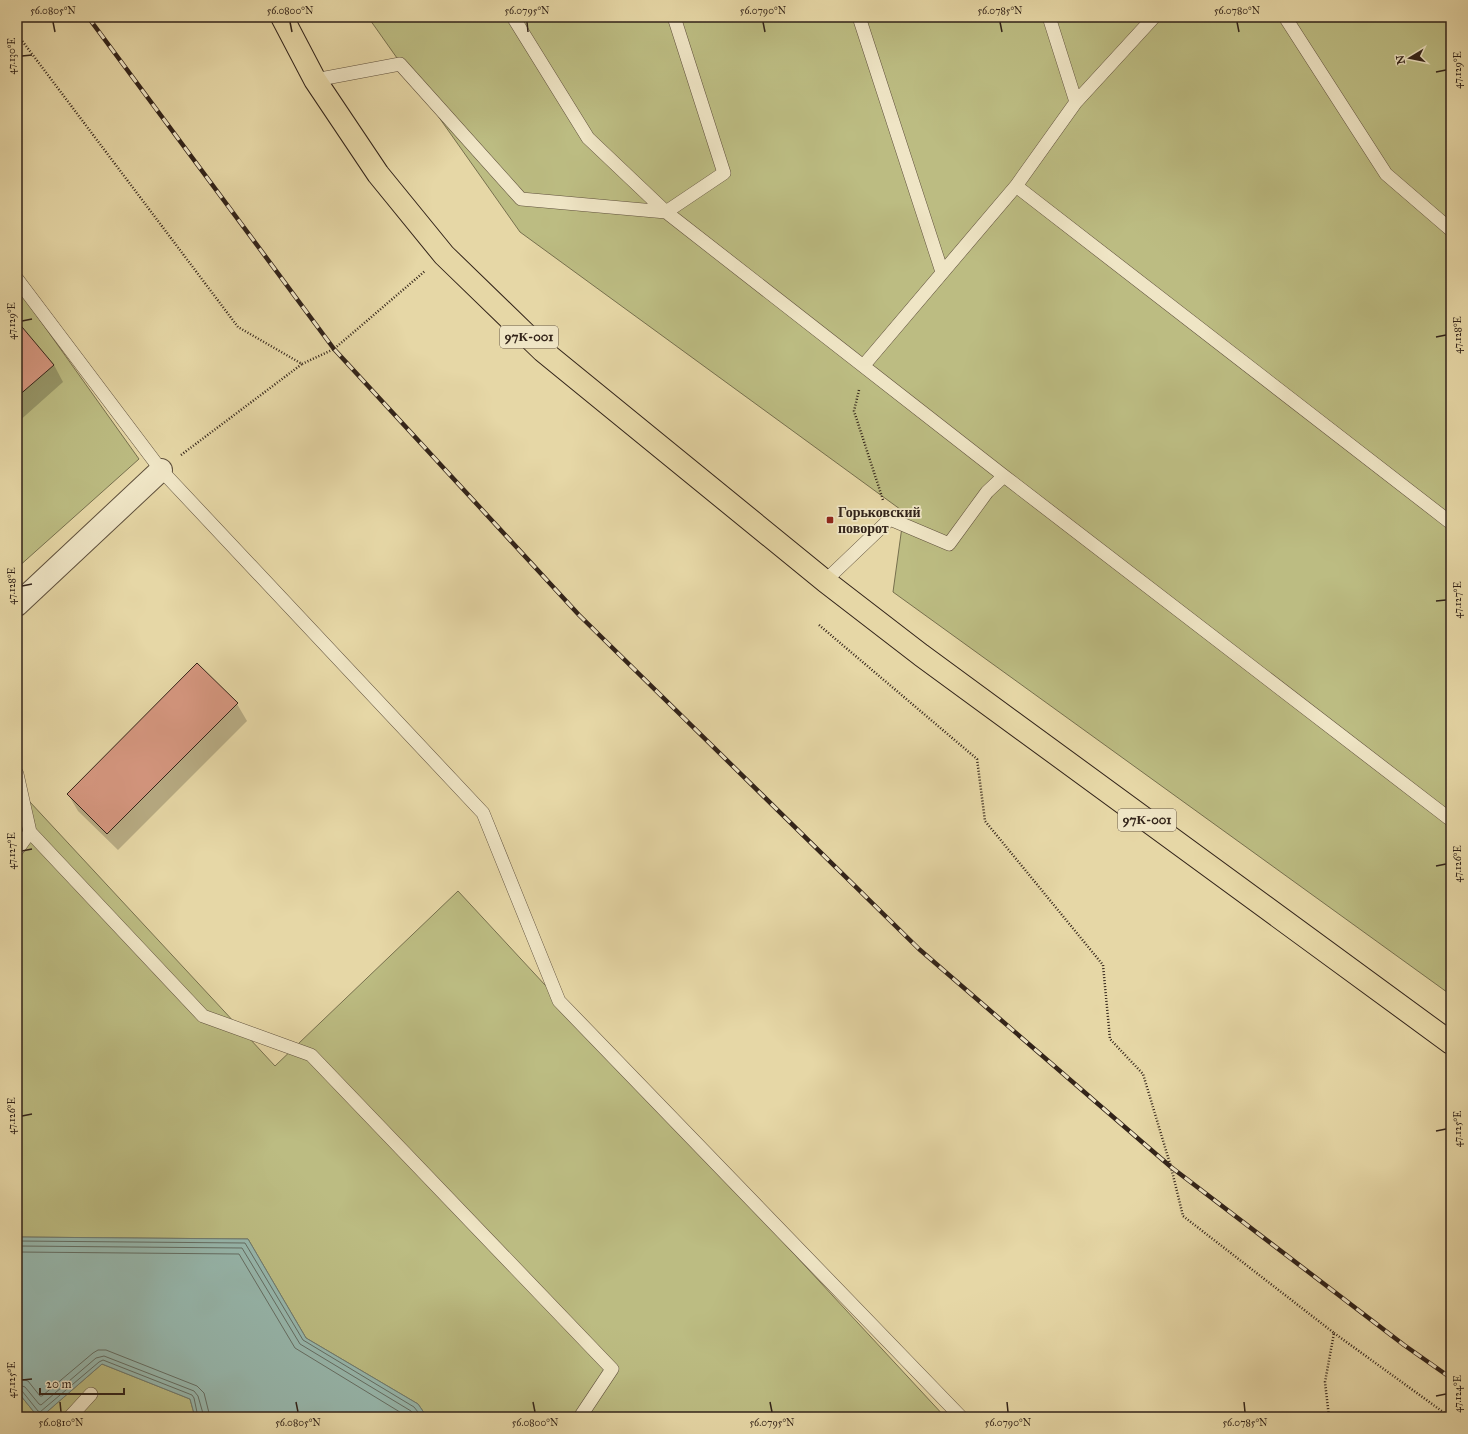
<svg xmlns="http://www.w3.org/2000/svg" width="1468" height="1434" font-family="'IM FELL Great Primer',serif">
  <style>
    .green { fill: #bcbc82; stroke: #77704e }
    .water { fill: #97b8ae; stroke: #6f7c72 }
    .shadow { fill: #0003 }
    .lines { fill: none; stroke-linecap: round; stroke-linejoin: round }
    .shore { stroke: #646e64; stroke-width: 1 }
    .building { fill: #d69780; stroke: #322319 }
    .lane-casing { stroke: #5f503c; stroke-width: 14 }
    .street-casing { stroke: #5f503c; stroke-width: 24 }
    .primary-casing { stroke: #322319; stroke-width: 24 }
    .path { stroke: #322319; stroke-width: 2.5; stroke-dasharray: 1 2; stroke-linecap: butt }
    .lane { stroke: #efe5c5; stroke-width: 13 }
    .street { stroke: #efe5c5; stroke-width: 22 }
    .primary { stroke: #e6d7a6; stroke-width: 22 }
    .rail-casing { stroke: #322319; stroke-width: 4.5 }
    .rail { stroke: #efe5c5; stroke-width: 3; stroke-dasharray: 9; stroke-linecap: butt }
    .ticks { fill: none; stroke: #322319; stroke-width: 1.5 }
    .poi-dot { fill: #8f2418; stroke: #efe5c5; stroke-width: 1.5 }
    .labels { text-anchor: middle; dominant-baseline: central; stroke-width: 3.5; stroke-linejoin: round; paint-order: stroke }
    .shield { fill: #efe5c5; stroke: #6b5d4d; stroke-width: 1 }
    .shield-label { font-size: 13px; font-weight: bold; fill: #322319 }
    .poi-label { font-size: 14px; font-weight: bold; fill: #322319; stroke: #efe5c5; text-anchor: start }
    .neatline { fill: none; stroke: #322319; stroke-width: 1.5 }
    .ticks-label { font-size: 10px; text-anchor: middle; fill: #322319 }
  </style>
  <rect width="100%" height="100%" fill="#e6d7a6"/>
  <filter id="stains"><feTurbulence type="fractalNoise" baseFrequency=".005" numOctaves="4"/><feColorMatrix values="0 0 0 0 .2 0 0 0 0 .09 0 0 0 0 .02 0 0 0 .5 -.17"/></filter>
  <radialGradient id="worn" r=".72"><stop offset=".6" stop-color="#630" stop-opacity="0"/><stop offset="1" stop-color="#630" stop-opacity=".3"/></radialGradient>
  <path class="green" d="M368,17H1451V995L893,592L904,512L520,232Z
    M17,288L139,459L17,568Z
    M17,788L275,1066L458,891L945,1417H427L418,1404L306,1338L248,1239L17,1237Z
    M102,1364L190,1399L195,1417H41Z
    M17,1391L38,1417H17Z"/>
  <path class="water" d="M17,1237L248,1239L306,1338L418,1404L427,1417H195L190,1399L102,1364L41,1417H38L17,1391Z"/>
  <path class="shadow" d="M17,323L54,365L63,382L17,423Z
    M237,704L247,721L118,850L78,811L68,794Z"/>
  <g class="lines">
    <path class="shore" d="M17,1241L245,1243L303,1340L414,1407L422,1417
      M17,1246L242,1248L300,1344L411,1411L416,1417
      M17,1252L239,1254L295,1348L408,1417
      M17,1378L28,1381L40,1396H42L93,1353L98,1350H106L197,1386L204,1393L210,1417
      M17,1384L25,1387L39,1404L41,1405L96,1358L104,1356L194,1391L198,1396L204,1417
      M17,1389L22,1391L38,1411L40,1412L99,1362L103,1360L192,1395L194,1398L198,1417"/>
  </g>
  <path class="building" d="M17,321L54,365L17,397Z
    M197,663L238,703L107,834L67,794Z"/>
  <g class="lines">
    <defs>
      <path id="lane" d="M513,17L588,138L666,212L1004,476L1451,820
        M859,17L942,272
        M1049,17L1076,102
        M1285,17L1386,174L1451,230
        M315,80L400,64L521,199L666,212L724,173L674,17
        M1016,186L1451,523
        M17,279L161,470L483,813L559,1001L961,1417
        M864,365L1016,186L1076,102L1154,17
        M825,581L890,519L949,544L987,492L1004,476
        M17,774L30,832L203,1016L311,1055L612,1369L580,1417
        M17,850L30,832
        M70,1417L91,1394"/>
      <path id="street" d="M17,605L161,470"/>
      <path id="primary" d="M282,17L315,80L378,174L444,255L543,351L825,581L921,655L1451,1043"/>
    </defs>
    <use href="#lane" class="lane-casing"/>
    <use href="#street" class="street-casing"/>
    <use href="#primary" class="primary-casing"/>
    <path class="path" d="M17,34L238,327L302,364L334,349L425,271
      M859,390L854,411L883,500
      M181,455L302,364
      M819,625L977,759L985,821L1103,965L1110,1039L1143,1074L1171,1167L1183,1216L1334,1333L1325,1382L1329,1417
      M1334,1333L1450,1417"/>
    <use href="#lane" class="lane"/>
    <use href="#street" class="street"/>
    <use href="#primary" class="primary"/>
    <defs>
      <path id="rail" d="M88,17L334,349L579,615L919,949L1171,1167L1404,1345L1451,1378"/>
    </defs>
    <use href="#rail" class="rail-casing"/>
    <use href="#rail" class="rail"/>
  </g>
  <path class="ticks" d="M53,22L55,32M290,22L292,32M527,22L528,32M763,22L765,32M1000,22L1002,32M1237,22L1239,32M22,56L32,55M1436,72L1446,70M22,321L32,319M1436,337L1446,335M22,586L32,584M1436,601L1446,600M22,851L32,849M1436,866L1446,864M22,1116L32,1114M1436,1131L1446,1129M22,1380L32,1379M1436,1396L1446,1394M60,1402L61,1412M296,1402L298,1412M533,1402L535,1412M770,1402L772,1412M1007,1402L1008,1412M1244,1402L1245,1412"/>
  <rect class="poi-dot" x="826" y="516" width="8" height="8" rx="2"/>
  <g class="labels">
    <g class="shield">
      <rect x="500" y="326" width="58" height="22" rx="3"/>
      <rect x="1118" y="809" width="58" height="22" rx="3"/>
    </g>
    <g class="shield-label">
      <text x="529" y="337">97К-001</text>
      <text x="1147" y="820">97К-001</text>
    </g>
    <g class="poi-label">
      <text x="838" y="512">Горьковский<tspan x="838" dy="16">поворот</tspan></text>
    </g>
  </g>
  <rect width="1468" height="1434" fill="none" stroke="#e6d7a6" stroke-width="44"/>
  <g transform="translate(1410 58) rotate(260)" stroke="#efe5c5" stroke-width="3" paint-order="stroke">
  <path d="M0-3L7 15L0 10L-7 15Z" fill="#322319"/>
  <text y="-6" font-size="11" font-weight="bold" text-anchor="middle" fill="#322319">N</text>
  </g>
  <path d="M40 1388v6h84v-6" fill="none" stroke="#322319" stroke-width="2"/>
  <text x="46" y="1388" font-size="12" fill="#322319" stroke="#efe5c5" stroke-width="3" paint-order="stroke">20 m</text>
  <rect x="22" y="22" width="1424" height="1390" class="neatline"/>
  <g class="ticks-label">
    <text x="53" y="14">56.0805°N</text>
    <text x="290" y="14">56.0800°N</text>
    <text x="527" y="14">56.0795°N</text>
    <text x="763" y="14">56.0790°N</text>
    <text x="1000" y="14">56.0785°N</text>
    <text x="1237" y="14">56.0780°N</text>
    <text transform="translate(11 56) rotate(-90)" y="4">47.130°E</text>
    <text transform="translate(1457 70) rotate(-90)" y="4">47.129°E</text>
    <text transform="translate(11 321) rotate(-90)" y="4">47.129°E</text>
    <text transform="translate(1457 335) rotate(-90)" y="4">47.128°E</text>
    <text transform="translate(11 586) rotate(-90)" y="4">47.128°E</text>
    <text transform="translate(1457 600) rotate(-90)" y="4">47.127°E</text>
    <text transform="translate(11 851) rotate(-90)" y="4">47.127°E</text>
    <text transform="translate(1457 864) rotate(-90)" y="4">47.126°E</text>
    <text transform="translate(11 1116) rotate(-90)" y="4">47.126°E</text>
    <text transform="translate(1457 1129) rotate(-90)" y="4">47.125°E</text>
    <text transform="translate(11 1380) rotate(-90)" y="4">47.125°E</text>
    <text transform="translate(1457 1394) rotate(-90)" y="4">47.124°E</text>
    <text x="61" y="1426">56.0810°N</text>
    <text x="298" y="1426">56.0805°N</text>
    <text x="535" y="1426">56.0800°N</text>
    <text x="772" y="1426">56.0795°N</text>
    <text x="1008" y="1426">56.0790°N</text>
    <text x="1245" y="1426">56.0785°N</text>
  </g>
  <rect width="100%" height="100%" filter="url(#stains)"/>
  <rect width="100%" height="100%" fill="url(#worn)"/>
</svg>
